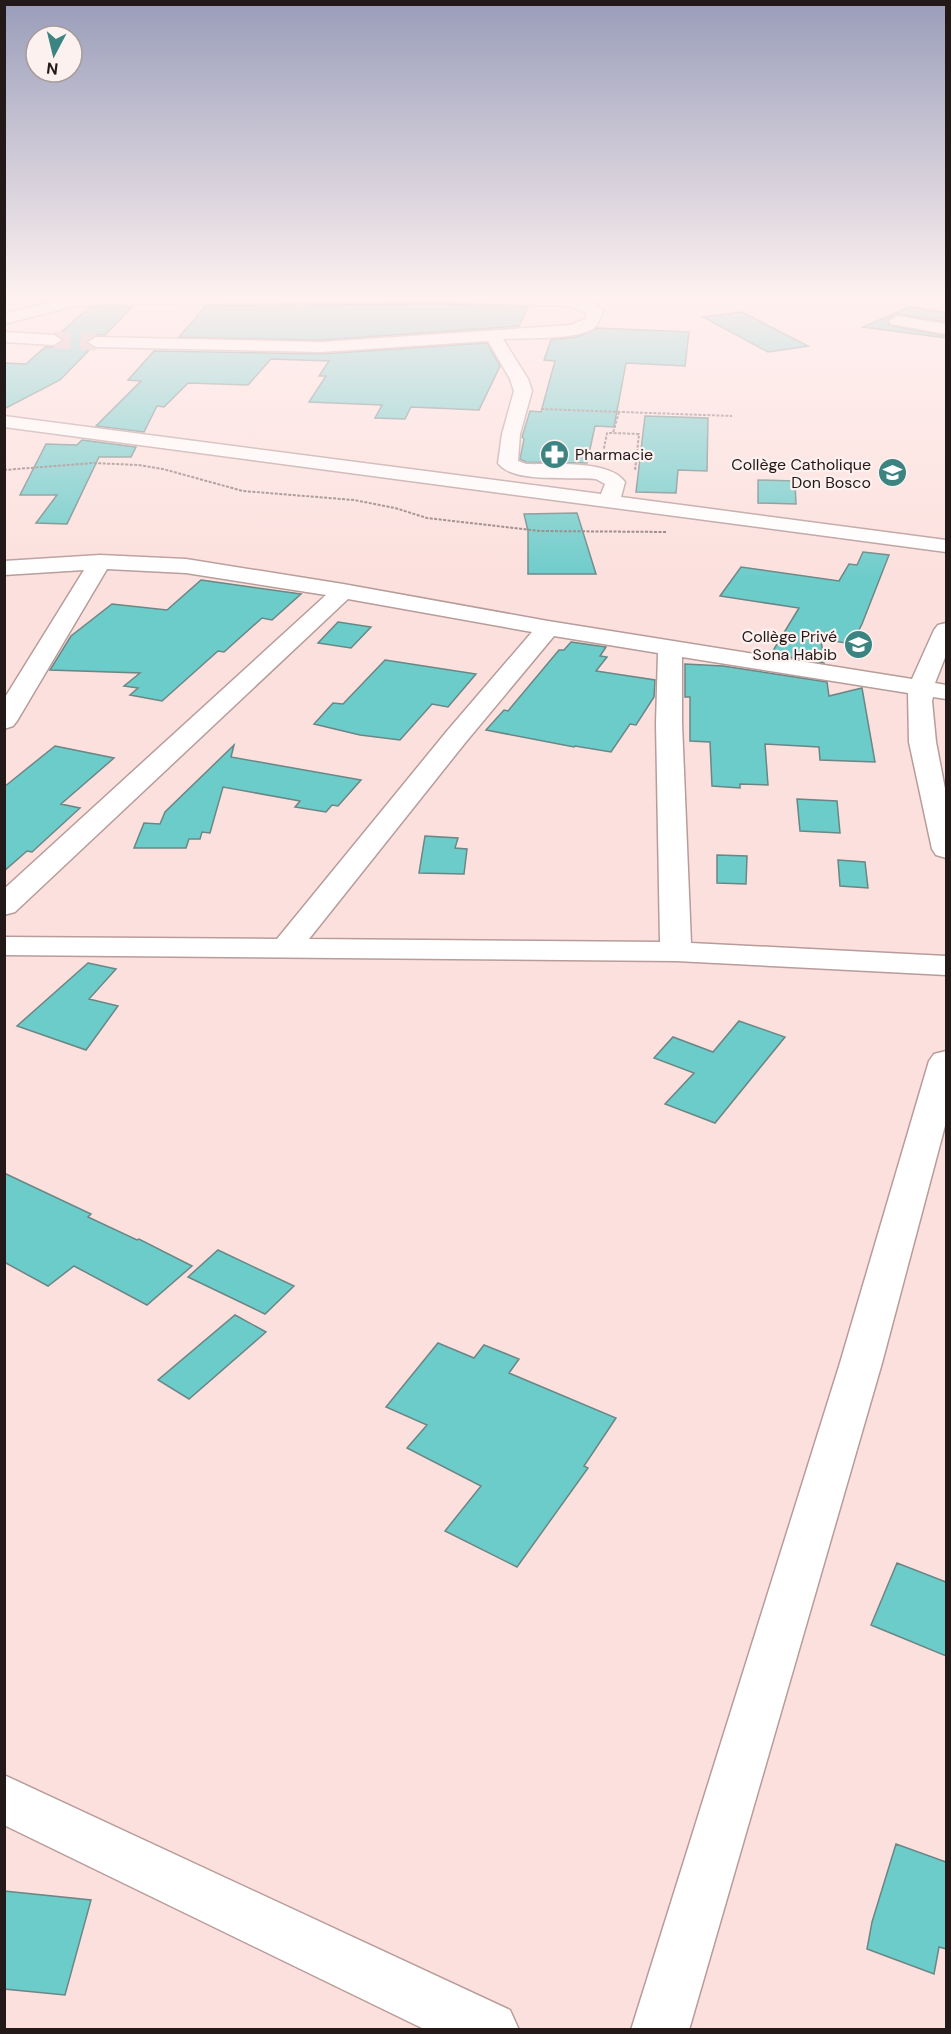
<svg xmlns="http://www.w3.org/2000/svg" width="951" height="2034" font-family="'DM Sans',sans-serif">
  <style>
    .building { fill: #6cccca; stroke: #6a8685; stroke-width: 1.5 }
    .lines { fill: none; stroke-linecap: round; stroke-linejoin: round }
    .minor-tunnel { stroke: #d1b8b6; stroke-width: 17; stroke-dasharray: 17 9; stroke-linecap: butt }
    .minor-casing { stroke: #b79c9a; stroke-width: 3 }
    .path { stroke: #8d7a79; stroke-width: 2; stroke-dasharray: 3 1.5; stroke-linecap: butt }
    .minor { fill: #fff; fill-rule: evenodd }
    .labels { text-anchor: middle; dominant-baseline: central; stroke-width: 4.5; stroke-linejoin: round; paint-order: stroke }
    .far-poi-label { font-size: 16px; fill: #231918; stroke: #fdf1f0; text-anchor: end }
  </style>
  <rect width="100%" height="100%" fill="#fce0dd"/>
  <path class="building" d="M444,304L528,307L519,326L321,340L179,337L206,306Z
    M102,306L132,307L105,335H95L87,340L86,343L92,347L60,380L4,409V363L26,364L45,347H55L63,342L64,339L58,335L90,307Z
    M909,307L946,313V322L897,314L888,319L889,325L946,336V338L863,327Z
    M742,312L808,346L768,352L703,317Z
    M597,328L689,332L685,366L626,363L614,427L595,426L587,463L526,462L520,459L524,439L522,437L530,411L541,412L555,361L544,360L551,340L577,337Z
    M487,343L500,366L479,410L411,407L405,419L375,418L382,405L309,402L326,376H319L329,361L271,359L248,385L188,383L164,407L157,406L144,432L96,426L141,381L128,380L154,351L321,354Z
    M645,416L708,418L707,471L678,470L676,493L636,492Z
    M82,440L136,447L131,457H99L67,524L36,523L57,495H20L46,444L77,445Z
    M758,480L795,481L796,504L758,503Z
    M577,513L596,574H528V531L524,514Z
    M863,552L889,555L862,624L852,644L821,639L824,663L771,654L799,608L720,596L741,567L839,581L849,564L857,565Z
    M201,580L301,594L272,620L262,618L224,652L218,651L162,701L130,695L138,688L124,686L140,673L50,670L71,636L112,604L167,610Z
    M338,622L371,627L351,648L318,643Z
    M571,642L606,647L600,656L607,657L596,671L655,680L654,697L636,725L630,724L611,752L575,746L574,747L486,730L504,710L508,711L559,650H564Z
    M385,660L476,674L448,707L432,704L400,740L360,735L314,724L333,703L343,704Z
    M685,664L723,666L827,682L829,696L862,688L875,762L820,760L819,747L765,744L768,785L740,784V788L712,786L710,742L690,741V697H685Z
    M234,745L231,757L361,780L338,806L332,805L326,812L295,807L300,801L223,787L210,833L202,832L200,839H189L186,848H134L144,823L160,824L165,812Z
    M55,746L114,758L61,804L80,808L32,852L27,851L4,871V787Z
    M797,799L837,801L840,833L800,831Z
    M425,836L458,838L455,848L467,849L464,874L419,873Z
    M717,855L747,856L746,884L717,883Z
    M838,860L865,862L868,888L840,886Z
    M88,963L116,969L89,999L118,1006L86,1050L17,1026Z
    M739,1021L785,1037L715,1123L665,1104L694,1073L654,1058L673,1037L713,1052Z
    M4,1173L91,1214L88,1217L137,1240L139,1239L192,1266L147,1305L74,1266L48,1286L4,1262Z
    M218,1250L294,1286L265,1314L188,1277Z
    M235,1315L266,1332L189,1399L158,1380Z
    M438,1343L474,1358L484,1345L519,1359L509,1373L616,1418L584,1466L588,1468L517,1567L445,1531L481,1486L407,1448L427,1425L386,1407Z
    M897,1563L946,1582V1656L871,1625Z
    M896,1844L946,1862V1949L939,1947L934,1974L867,1949L872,1922Z
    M4,1891L91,1900L65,1995L4,1989Z"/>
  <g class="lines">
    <path class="minor-tunnel" d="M54,340L96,342"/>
    <defs>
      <path id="minor" d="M95,295H523C547,296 586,291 603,311C601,317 599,323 594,328C578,340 524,338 503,339L528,379L532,391L520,434L518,461L526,464C551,465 609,459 625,482L621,497L946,540V552L4,427V416L601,494L605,484L596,479C572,476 512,484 498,463L502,434L514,391L510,379L488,341L321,352L96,347L88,342L96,337L321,342L571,325L585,319L587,313L569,306L444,302L101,304L70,307L4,324V314L70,297Z
        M897,316L946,324V334L891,324L889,321Z
        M4,332L54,335L62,340L54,345L4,342Z
        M100,555L186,559L343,584L548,621L912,679L934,630L938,625L946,623V655L935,683L946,685V699L933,697L932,701L936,742L946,794V858L936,855L932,849L909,742L908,693L682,657V723L691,943L946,956V975L676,961L4,955V937L277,939L447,731L532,632L348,599L15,912L4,915V889L326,595L186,573L107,569L17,721L13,726L4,729V699L84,570L4,575V561ZM554,636L658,653L656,723L660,942L309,939L465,743Z
        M946,1051V1122L882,1363L689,2030H631L840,1363L929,1061L934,1054Z
        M4,1775L510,2010L519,2030H426L4,1825Z"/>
    </defs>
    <use href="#minor" class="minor-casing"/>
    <path class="path" d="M541,409L732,416
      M619,412L613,433L639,434L635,471
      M603,453L607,433H613
      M4,470L93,463L138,465L163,469L243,491L354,500L395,508L427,518L540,531L666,532"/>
    <use href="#minor" class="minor"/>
  </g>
  <linearGradient id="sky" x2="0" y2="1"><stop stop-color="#999dba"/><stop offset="0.51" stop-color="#fef1f0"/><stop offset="1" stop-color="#fef1f0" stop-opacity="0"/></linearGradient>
  <rect width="951" height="580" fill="url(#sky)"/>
  <defs>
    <symbol id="pharmacy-disc" viewBox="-11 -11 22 22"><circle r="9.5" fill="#3b8482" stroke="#fdf1f0"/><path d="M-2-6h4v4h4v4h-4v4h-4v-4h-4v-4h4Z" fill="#fff"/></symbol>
    <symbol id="school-disc" viewBox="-11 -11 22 22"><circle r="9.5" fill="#3b8482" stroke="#fdf1f0"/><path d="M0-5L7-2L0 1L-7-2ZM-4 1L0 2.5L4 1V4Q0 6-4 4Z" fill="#fff"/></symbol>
  </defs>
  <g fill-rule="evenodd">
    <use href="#pharmacy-disc" x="538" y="438" width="33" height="33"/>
    <use href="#school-disc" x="876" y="456" width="33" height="33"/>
    <use href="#school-disc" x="842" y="628" width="33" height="33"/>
  </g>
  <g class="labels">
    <g class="far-poi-label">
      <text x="575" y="454" text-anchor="start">Pharmacie</text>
      <text x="871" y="464">Collège Catholique<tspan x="871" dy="18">Don Bosco</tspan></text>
      <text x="837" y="636">Collège Privé<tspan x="837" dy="18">Sona Habib</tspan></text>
    </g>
  </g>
  <rect width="951" height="2034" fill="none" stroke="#231918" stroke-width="12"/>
  <g transform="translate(54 54) rotate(187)"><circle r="28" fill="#fdf1f0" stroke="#a69b9a" stroke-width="1.5"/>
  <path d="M0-4.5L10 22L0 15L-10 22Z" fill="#3b8482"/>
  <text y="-9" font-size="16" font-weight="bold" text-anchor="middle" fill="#231918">N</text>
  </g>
</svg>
